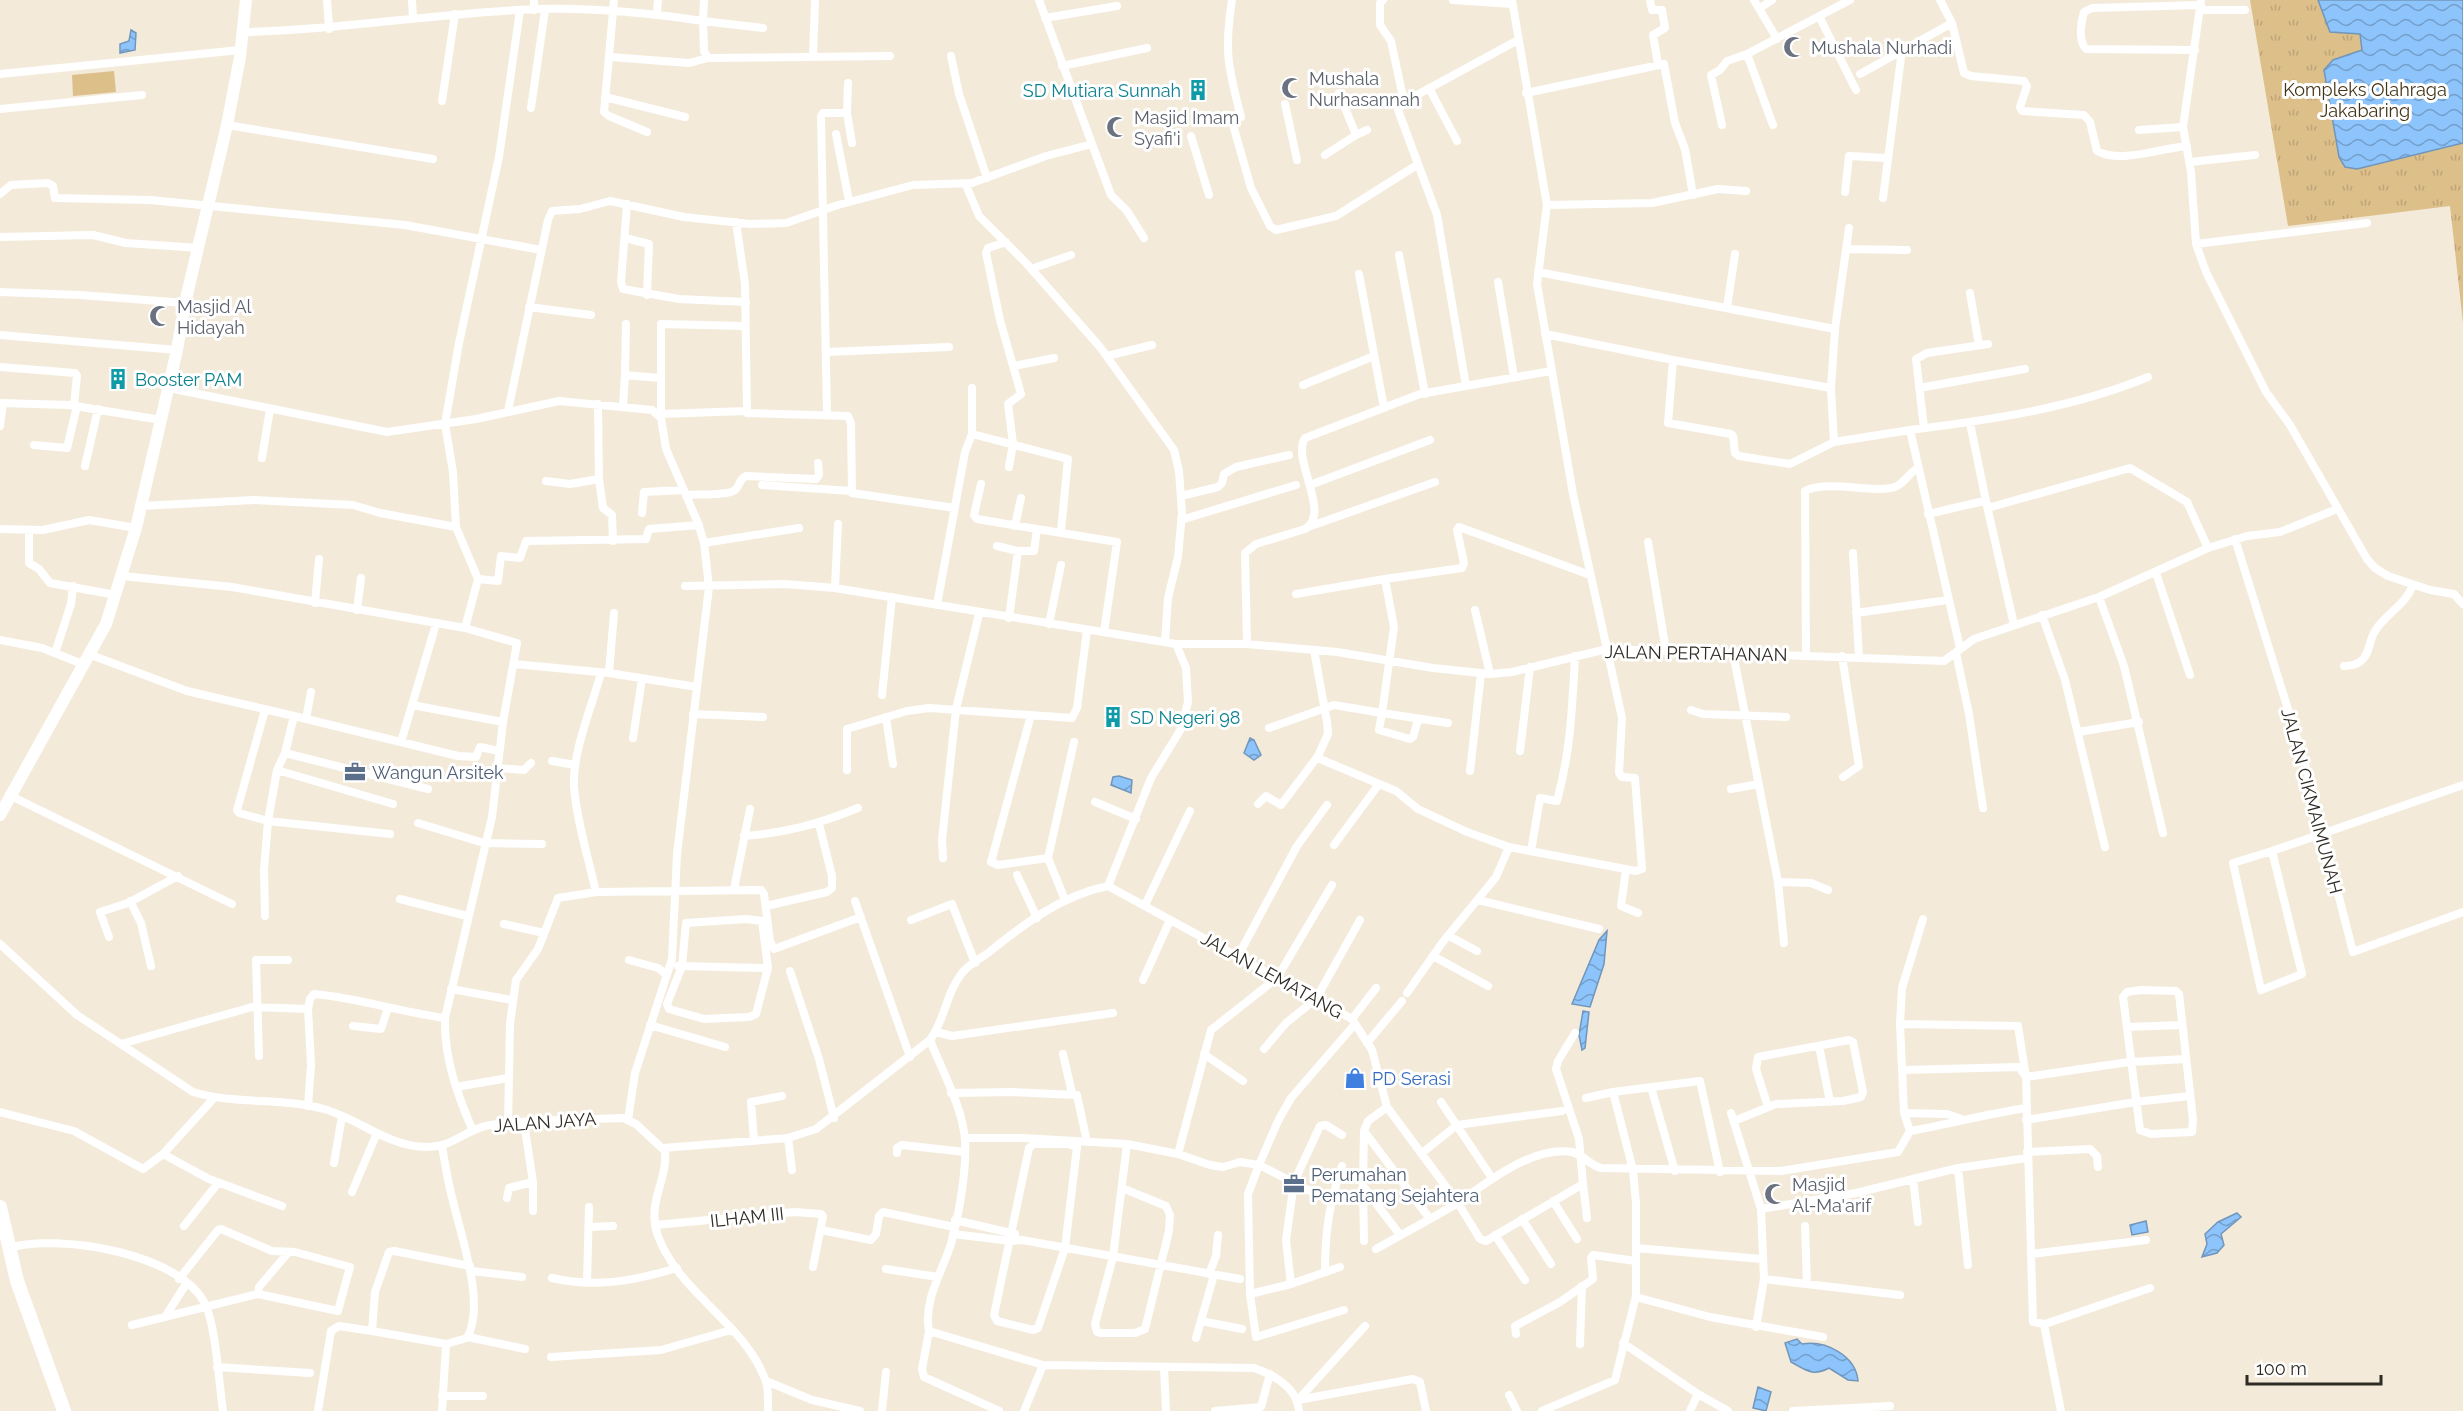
<svg xmlns="http://www.w3.org/2000/svg" width="2463" height="1411" font-family="Raleway,sans-serif">
  <style>
    .grass { fill: url(#grass-tufts) }
    .pitch { fill: #ddbf8a }
    .water { fill: url(#water-waves); stroke: #7196bb; stroke-width: 1.5 }
    .lines { fill: none; stroke-linecap: round; stroke-linejoin: round }
    .minor { stroke: #fff; stroke-width: 8 }
    .secondary { stroke: #fff; stroke-width: 12 }
    .trunk { stroke: #fff; stroke-width: 14 }
    .labels { text-anchor: middle; dominant-baseline: central; stroke-width: 6; stroke-linejoin: round; paint-order: stroke }
    .worship-label { font-size: 18px; fill: #5b616d; stroke: #fff; text-anchor: start }
    .park-label { font-size: 18px; fill: #433315; stroke: #fff }
    .culture-label { font-size: 18px; fill: #0d838f; stroke: #fff; text-anchor: start }
    .street-label { font-size: 18px; fill: #2f2b25; stroke: #fff }
    .service-label { font-size: 18px; fill: #4e5e75; stroke: #fff; text-anchor: start }
    .shop-label { font-size: 18px; fill: #366cbe; stroke: #fff; text-anchor: start }
  </style>
  <defs>
    <pattern id="grass-tufts" width="24" height="20" patternUnits="userSpaceOnUse" patternTransform="scale(1.5)"><rect width="24" height="20" fill="#ddbf8a"/><path d="M3 7l-1-3M5 7V3M7 7l1-3M15 17l-1-3M17 17v-4M19 17l1-3" fill="none" stroke="#bea477"/></pattern>
    <pattern id="water-waves" width="16" height="10" patternUnits="userSpaceOnUse" patternTransform="scale(1.5)"><rect width="16" height="10" fill="#8dc4fb"/><path d="M0 5q4-4 8 0t8 0" fill="none" stroke="#749fcb"/></pattern>
  </defs>
  <rect width="100%" height="100%" fill="#f3eada"/>
  <path class="grass" d="M2250,0H2463V323L2450,206L2288,226Z"/>
  <path class="pitch" d="M114,71L116,92L73,96L72,75Z"/>
  <path class="water" d="M2318,0H2463V143L2357,169L2345,167L2339,157L2324,70L2333,60L2362,50L2360,34L2330,32Z
    M131,30L136,33L135,50L120,53V44L129,41Z
    M1250,738L1254,740L1261,755L1254,760L1244,753Z
    M1119,776L1132,780L1131,793L1111,785L1113,777Z
    M1607,931L1604,964L1590,1007L1572,1004L1599,940Z
    M1583,1011L1589,1012L1585,1048L1582,1050L1579,1035Z
    M2237,1213L2241,1217L2221,1234L2224,1245L2217,1253L2202,1257L2207,1244L2205,1234L2218,1222Z
    M2146,1221L2148,1232L2132,1235L2130,1225Z
    M1797,1339L1802,1344C1826,1340 1856,1356 1858,1381L1848,1380L1829,1368C1812,1377 1806,1370 1791,1362L1785,1343Z
    M1758,1387L1771,1392L1766,1411L1753,1408Z"/>
  <g class="lines">
    <path class="minor" d="M327,0L329,29
      M412,0L413,19
      M614,0L604,112L609,116L647,132
      M704,0L703,21L763,28
      M1039,0L1092,144
      M1232,0C1224,51 1228,67 1241,117
      M1383,0L1380,3V25L1391,41L1404,102L1518,40
      M1453,0L1512,4
      M1650,0L1652,10H1662L1665,28L1653,35L1658,64
      M1754,0L1777,39
      M1940,0L1952,23L1964,73L1971,76L2024,81L2027,86L2020,107L2022,111L2084,115L2090,122L2097,151C2121,164 2161,148 2187,146
      M2201,0L2183,127L2191,172L2196,244L2206,272L2266,392L2290,425L2367,559L2375,568L2388,576L2430,590L2454,594L2463,604
      M1760,8L1772,0
      M534,10V0
      M2200,10H2245
      M657,14L658,0
      M1819,16L1856,90
      M1045,18L1117,6
      M243,32C335,30 425,15 517,10C579,6 642,12 703,21L704,51L708,58L890,56
      M2195,50L2086,49C2078,41 2081,22 2084,12L2092,8L2201,5
      M813,56L815,0
      M951,56L959,94L987,178
      M610,57L689,63L708,58
      M1062,66L1147,48
      M0,74L240,50
      M1860,74L1952,23
      M1429,88L1457,141
      M1339,93L1356,135L1367,130
      M1526,93L1664,64L1675,123L1685,149L1693,195
      M605,97L685,117
      M442,101L455,14
      M1404,102L1398,110L1437,215L1466,386
      M1285,104L1297,160
      M531,108L545,10
      M0,109L142,95
      M847,113L852,143
      M227,125L433,159
      M1233,125L1251,188L1270,226L1276,230L1336,216L1417,165
      M1722,125L1711,75L1720,70L1727,61L1747,54
      M1773,125L1747,54L1850,0
      M2139,130L2183,127
      M836,134L849,201
      M1191,136L1209,195
      M1325,155L1356,135
      M2190,162L2255,155
      M966,185L979,216L1027,264L1100,347L1174,450L1179,471L1182,513L1178,557L1168,598L1165,642
      M1845,192L1849,156L1887,158
      M0,194L11,185L48,183L53,186L55,198L150,200L405,225L541,250
      M1883,198L1902,50
      M627,204L621,282L623,289L679,299L746,302
      M1547,205L1652,203L1718,189L1746,191
      M736,222L745,284L747,413L848,416L851,423L852,493L955,508
      M0,237L93,235L126,243L199,248
      M625,238L649,244L647,295
      M1006,242L988,248L986,253L1000,320L1021,394L1008,404L1013,444L1009,467
      M2196,244L2367,223
      M1847,249L1907,250
      M1399,255L1425,394
      M1031,269L1071,255
      M1538,272L1835,329L1831,388L1834,442
      M1359,274L1384,408
      M1498,282L1514,377
      M0,292L80,295L185,303
      M1970,293L1979,345
      M529,307L591,315
      M1727,308L1735,254
      M626,324L625,375L660,378
      M1835,329L1849,228
      M1545,334L1673,360L1831,388
      M0,335L177,350
      M827,352L949,347
      M1107,356L1152,345
      M1673,360L1668,423L1731,434L1733,436L1735,453L1739,456L1790,464L1834,442L1910,430L1960,648
      M1014,366L1054,358
      M0,367L75,373L77,376L74,405
      M1303,385L1374,356
      M169,388L387,432L476,419L559,401L652,410L661,418L666,449L698,523L704,543L709,587L677,854L672,959L635,1073L628,1120
      M1919,388L2025,369
      M0,403L69,405L161,420
      M598,404L599,479L603,508L612,515L613,541
      M623,406L625,375
      M508,411L548,220L552,211L580,209L610,201L684,217L750,224L786,223L838,205L913,185L972,183L1046,156L1092,144L1111,195L1127,211L1144,238
      M661,414L745,411
      M827,415L821,116L823,113H847L848,83
      M661,418V324L744,326
      M1970,423L1987,506L1991,507L2130,468L2187,502L2208,548
      M0,426L3,403
      M1924,428L1916,359L1927,353L1988,344
      M1910,430C1990,420 2073,408 2148,377
      M972,434L1068,459L1061,531
      M34,445L67,448L77,406
      M262,458L270,409
      M85,466L98,409
      M546,481L570,484L599,479
      M981,484L974,515L977,519L1037,529
      M762,485L851,491
      M1310,485L1430,440
      M686,495C696,494 728,496 735,490C740,486 739,479 746,476L816,479L819,475L818,463
      M1181,496L1218,487L1222,483L1224,474L1236,467L1289,455
      M141,506L254,500L353,505L380,513L456,527
      M1987,506L2014,625
      M642,513L644,492L684,490
      M1928,514L1984,501
      M1181,520L1296,485
      M1015,526L1021,498
      M1311,526L1435,482
      M0,529L43,530L89,520L136,528
      M29,530V563L39,569L50,583L116,595
      M2235,539L2305,764L2353,952L2463,912
      M1648,542L1666,651
      M704,543L799,528
      M997,546L1018,551
      M1853,553L1859,657
      M2156,573L2190,675
      M122,576L232,587L465,628L517,643L503,722L412,705
      M478,579L498,581L501,556L520,558L526,541L646,539L649,529L699,525
      M1385,579L1462,568L1464,563L1457,530L1459,527L1590,575
      M685,586L785,584L835,588L1176,644L1186,668L1188,702L1181,729L1151,778L1108,886
      M835,588L838,524
      M1296,594L1385,579L1394,627L1382,713L1448,723
      M2099,597L2124,666L2163,833
      M315,603L319,559
      M937,605L965,452L972,434V388
      M357,610L361,578
      M1475,610L1490,674
      M1856,613L1948,600
      M2042,615L2065,680L2105,847
      M1009,618L1018,551H1034L1037,529L1117,542L1104,632
      M1049,624L1061,565
      M465,628L478,579L456,527L453,472L445,424L459,343L499,157L520,10
      M0,640L42,648L85,665
      M1176,644H1247L1337,652L1433,668L1490,674L1512,672L1607,649L1944,661L1974,639L2099,597L2208,548L2247,536L2280,532L2337,509
      M1247,644L1245,553L1256,544L1305,529C1332,513 1291,460 1305,438L1420,394L1551,371
      M1314,650L1327,722L1328,734L1318,756L1320,759L1396,791L1418,809L1467,832L1509,847L1636,871L1642,869L1635,778L1622,777L1619,773L1622,718L1573,494L1537,284L1547,205L1512,0
      M55,653L71,604L73,586
      M1733,653L1778,882L1811,883L1828,890
      M1956,653L1969,714L1983,808
      M91,655L187,691L294,716L285,753L277,770L393,804
      M1806,655L1805,491C1828,479 1880,495 1897,486C1905,482 1910,472 1918,468
      M1842,656L1859,766L1843,777
      M514,664L609,673L697,687
      M2344,666C2351,666 2356,665 2361,661C2370,654 2369,640 2375,631C2386,613 2405,606 2413,585
      M609,673L614,613
      M882,695L892,597
      M1691,710L1703,714L1786,717
      M693,714L763,717
      M1031,715L991,862L998,865L1048,858
      M294,716L458,756L476,757L480,747L499,751
      M886,717L893,764
      M306,719L311,692
      M1269,728L1334,705L1382,713L1379,730L1410,739L1413,737L1418,720
      M2078,732L2139,722
      M633,738L642,679
      M401,742L436,624
      M1520,751L1530,667
      M285,753L428,789
      M552,761L575,765
      M497,768L524,770L531,763
      M277,770L268,821L390,834
      M847,770V729L907,711L929,708L1072,718L1077,708L1087,630
      M1470,771L1481,673
      M1731,789L1759,784
      M9,795L232,904
      M1095,802L1136,819
      M1258,804L1266,796L1281,805L1318,756
      M418,823L484,843L542,844
      M744,836C785,833 819,824 858,808
      M1334,845L1379,784
      M1531,851L1540,798L1557,801C1571,749 1572,709 1575,656
      M2272,851L2302,974L2261,990L2233,863Z
      M2272,851L2463,785
      M943,858L942,840L956,709L979,614
      M1626,869L1621,906L1638,913
      M1017,875L1037,918
      M1778,882L1784,943
      M1108,886L1352,1019L1372,1050L1387,1107L1458,1203C1487,1182 1534,1145 1572,1152C1584,1155 1589,1165 1601,1168L1781,1171L1898,1152L1910,1131C1949,1124 1987,1114 2026,1108
      M734,889L750,809
      M596,892C588,857 577,822 574,787C572,753 592,706 601,673
      M400,899L467,916
      M1065,900L1048,858L1074,742
      M1478,900L1599,929
      M130,901L141,923L151,966
      M855,901L910,1057
      M1145,905L1190,811
      M766,906L827,892L832,888V876L819,824
      M265,916L264,870L268,821L239,813L237,810L265,710
      M746,919L762,921L768,968L756,1014L749,1017L704,1019L669,1009L667,1004L682,966L686,923Z
      M911,920L952,904L975,963
      M504,924L544,933
      M1449,936L1477,951
      M109,937L100,912L128,903L178,876
      M0,944L77,1015L193,1092C236,1105 281,1097 324,1109C359,1119 389,1147 426,1147C453,1148 467,1128 490,1125C534,1119 579,1120 623,1118L636,1124L665,1151C668,1180 646,1203 658,1236C679,1293 744,1323 765,1379C769,1388 768,1401 768,1411
      M1238,956L1297,846L1327,805
      M1433,956L1488,986
      M629,960L658,968L667,975
      M678,966L768,968
      M790,971L819,1059L834,1118
      M1143,980L1170,920
      M451,989L512,1000
      M2141,990L2176,991L2179,994L2193,1120L2192,1132L2151,1134L2140,1130L2123,997L2127,992Z
      M1407,993L1442,943L1496,877L1509,847
      M1352,1019L1376,988
      M1900,1024L1902,988L1923,919
      M650,1025L725,1047
      M353,1026L381,1029L388,1008
      M2127,1027L2181,1025
      M936,1032L952,1036L1113,1013
      M930,1040C942,1071 962,1106 965,1139C967,1169 959,1215 951,1244C942,1272 923,1301 929,1331L1043,1365
      M1367,1043L1402,1001
      M121,1044L252,1007L308,1009L310,999L314,994C358,998 401,1012 445,1018
      M1819,1046L1830,1102
      M1264,1049L1286,1023L1316,999L1360,920
      M1063,1054L1072,1093
      M1204,1054L1243,1081
      M259,1056L256,960H288
      M1902,1070L2019,1067L2026,1077L2033,1322L2045,1324L2150,1288
      M456,1087L508,1078
      M1651,1087L1675,1171
      M951,1093L1012,1092L1077,1095L1087,1142
      M1586,1098L1613,1092
      M1441,1102L1492,1178
      M308,1106L311,1065L308,1009
      M1387,1107L1368,1121L1364,1131L1363,1186L1400,1235
      M0,1112L74,1131L143,1169L163,1154L214,1098
      M1731,1113L1761,1209L1764,1279L1756,1327
      M1904,1113L1947,1114L1961,1119
      M2026,1120L2135,1102L2190,1096
      M1734,1121L1776,1104L1843,1101L1861,1097L1863,1092L1853,1042L1849,1040L1758,1057L1756,1069L1768,1107
      M508,1124L510,1024L516,980L538,949L558,898L596,892L761,890L764,894L770,941L774,949L861,917
      M473,1131C457,1094 444,1058 445,1018L492,817L503,722
      M1364,1131L1430,1219L1458,1203L1480,1239L1486,1241L1583,1184L1579,1139L1556,1069L1558,1061L1575,1033
      M1910,1131L1904,1113L1900,1024L2018,1026L2026,1077L2129,1062L2186,1059
      M788,1138L792,1170
      M965,1138H1023L1127,1144L1178,1154L1210,1165L1223,1167L1240,1162L1259,1165L1248,1194L1250,1294L1256,1337L1344,1310
      M754,1141L751,1102L782,1096
      M1034,1144H1068L1077,1147L1065,1248L1038,1328L1033,1330L997,1321L994,1315L1029,1148Z
      M663,1148L788,1138L816,1129L930,1040C945,1020 946,993 962,973C968,965 979,959 988,953C1024,924 1062,895 1108,886
      M2027,1152L2090,1149L2097,1156L2098,1167
      M897,1153V1148L902,1145L965,1152
      M1422,1153L1457,1125L1562,1111
      M163,1154L209,1179L282,1206
      M1178,1154L1211,1030L1277,978L1332,885
      M334,1163L342,1116
      M1958,1168L1968,1265
      M1913,1179L1918,1222
      M1583,1184L1587,1218
      M1363,1187L1364,1241
      M1122,1188L1166,1206L1170,1215L1169,1231L1145,1329L1135,1333H1100L1097,1332L1095,1324L1113,1257L1127,1144
      M352,1192L377,1133
      M507,1198L509,1188L533,1182L524,1123
      M1330,1201L1259,1165L1278,1121L1291,1098L1355,1024
      M1553,1201L1577,1239
      M1761,1209L1856,1193L1958,1168L2027,1158
      M533,1211V1182
      M1522,1219L1551,1264
      M955,1220L1015,1234
      M655,1225L795,1212L821,1214L823,1216L813,1267
      M184,1226L218,1183
      M1805,1226L1807,1284
      M589,1227L613,1226
      M821,1230L871,1240L876,1234L879,1216L883,1212L954,1227
      M953,1234L1011,1241L1022,1240L1240,1279
      M1495,1235L1525,1280
      M8,1248C57,1233 183,1253 206,1306C216,1329 219,1384 223,1411
      M1636,1248L1761,1259
      M1376,1249L1430,1219
      M2031,1254L2146,1240
      M886,1269L938,1277
      M472,1271L522,1277
      M1325,1272C1325,1232 1329,1204 1342,1166
      M1209,1274L1216,1256L1218,1235
      M552,1278C596,1288 634,1281 677,1268
      M1764,1279L1900,1295
      M587,1283L589,1207
      M1291,1284L1340,1267
      M258,1294L259,1287L287,1254
      M1250,1294L1291,1284L1286,1240L1294,1182L1320,1126L1326,1125L1342,1135
      M1636,1297L1710,1317L1823,1337
      M165,1317L186,1284
      M1201,1321L1242,1329
      M132,1325L258,1294L338,1311L350,1267L295,1252L272,1251L221,1229L218,1230L179,1279
      M2044,1325L2061,1411
      M372,1331L446,1344
      M929,1331L922,1369L924,1377L999,1411
      M1516,1334L1515,1326L1560,1302L1593,1279L1591,1258L1593,1255L1636,1261
      M468,1337L525,1349
      M1196,1338L1214,1275
      M1623,1343L1698,1394L1728,1411
      M1580,1344L1582,1286
      M551,1357L661,1350L731,1330
      M217,1367L310,1373
      M1164,1368L1166,1411
      M766,1381L812,1400L860,1411
      M1509,1395L1517,1411
      M442,1396H483
      M1298,1400L1413,1379L1420,1382L1426,1411
      M1298,1400L1365,1326
      M318,1411L331,1331L339,1326L372,1331L375,1292L389,1252L394,1251L470,1266
      M442,1411L446,1344L467,1338C486,1304 461,1237 453,1201C448,1183 445,1164 442,1146
      M882,1411L886,1372
      M1024,1411L1043,1365L1254,1368C1274,1375 1297,1387 1299,1411
      M1215,1411L1261,1407L1270,1374
      M1542,1411L1615,1380L1636,1296V1203L1633,1170L1613,1092L1700,1081L1720,1172
      M1690,1411L1698,1394
      M1793,1411L1890,1406"/>
    <path class="secondary" d="M0,815L106,624L136,528L177,350L185,303L227,125L240,57L246,0"/>
    <path class="trunk" d="M0,1207L17,1281L64,1411"/>
  </g>
  <defs>
    <symbol id="mosque-bare" viewBox="-9 -9 18 18"><path d="M3.5-4.9A6 6 0 1 0 3.5 4.9A5 5 0 1 1 3.5-4.9Z" fill="#6b7280" stroke="#fff" stroke-width="2.5" paint-order="stroke"/></symbol>
    <symbol id="building-bare" viewBox="-9 -9 18 18"><path d="M-4-6H4V6H1V3H-1V6H-4ZM-2.5-4.3h1.7v1.8h-1.7ZM.8-4.3h1.7v1.8H.8ZM-2.5-1h1.7V.8h-1.7ZM.8-1h1.7V.8H.8Z" fill="#0f9aa8" stroke="#fff" stroke-width="2.5" paint-order="stroke"/></symbol>
    <symbol id="office-bare" viewBox="-9 -9 18 18"><path d="M-6-3h4V-5.5h4V-3h4V5H-6ZM-1-4.5V-3h2v-1.5ZM-6 0V1H6V0Z" fill="#5c6f8a" stroke="#fff" stroke-width="2.5" paint-order="stroke"/></symbol>
    <symbol id="shop-bare" viewBox="-9 -9 18 18"><path d="M-5-2.5h2.3a2.7 3.5 0 0 1 5.4 0H5L5.5 6h-11ZM-1.5-2.5h3a1.5 2.3 0 0 0-3 0Z" fill="#3f7fe0" stroke="#fff" stroke-width="2.5" paint-order="stroke"/></symbol>
  </defs>
  <g fill-rule="evenodd">
    <use href="#mosque-bare" x="1779" y="32" width="30" height="30"/>
    <use href="#mosque-bare" x="1277" y="73" width="30" height="30"/>
    <use href="#building-bare" x="1183" y="75" width="30" height="30"/>
    <use href="#mosque-bare" x="1102" y="112" width="30" height="30"/>
    <use href="#mosque-bare" x="145" y="301" width="30" height="30"/>
    <use href="#building-bare" x="103" y="364" width="30" height="30"/>
    <use href="#building-bare" x="1098" y="702" width="30" height="30"/>
    <use href="#office-bare" x="340" y="757" width="30" height="30"/>
    <use href="#shop-bare" x="1340" y="1063" width="30" height="30"/>
    <use href="#office-bare" x="1279" y="1169" width="30" height="30"/>
    <use href="#mosque-bare" x="1760" y="1179" width="30" height="30"/>
  </g>
  <g class="labels">
    <g class="worship-label">
      <text x="1811" y="47">Mushala Nurhadi</text>
      <text x="1309" y="78">Mushala<tspan x="1309" dy="21">Nurhasannah</tspan></text>
      <text x="1134" y="117">Masjid Imam<tspan x="1134" dy="21">Syafi'i</tspan></text>
      <text x="177" y="306">Masjid Al<tspan x="177" dy="21">Hidayah</tspan></text>
      <text x="1792" y="1184">Masjid<tspan x="1792" dy="21">Al-Ma'arif</tspan></text>
    </g>
    <g class="park-label">
      <text x="2365" y="89">Kompleks Olahraga<tspan x="2365" dy="21">Jakabaring</tspan></text>
    </g>
    <g class="culture-label">
      <text x="1181" y="90" text-anchor="end">SD Mutiara Sunnah</text>
      <text x="135" y="379">Booster PAM</text>
      <text x="1130" y="717">SD Negeri 98</text>
    </g>
    <g class="street-label">
      <text transform="translate(1696 653) rotate(1)">JALAN PERTAHANAN</text>
      <text transform="translate(2312 801) rotate(75)">JALAN CIKMAIMUNAH</text>
      <text transform="translate(1272 975) rotate(29)">JALAN LEMATANG</text>
      <text transform="translate(545 1122) rotate(-4)">JALAN JAYA</text>
      <text transform="translate(747 1217) rotate(-6)">ILHAM III</text>
    </g>
    <g class="service-label">
      <text x="372" y="772">Wangun Arsitek</text>
      <text x="1311" y="1174">Perumahan<tspan x="1311" dy="21">Pematang Sejahtera</tspan></text>
    </g>
    <g class="shop-label">
      <text x="1372" y="1078">PD Serasi</text>
    </g>
  </g>
  <path d="M2247 1375v9h134v-9" fill="none" stroke="#2f2b25" stroke-width="3"/>
  <text x="2256" y="1375" font-size="18" fill="#2f2b25" stroke="#ffffff" stroke-width="4.5" paint-order="stroke">100 m</text>
</svg>
